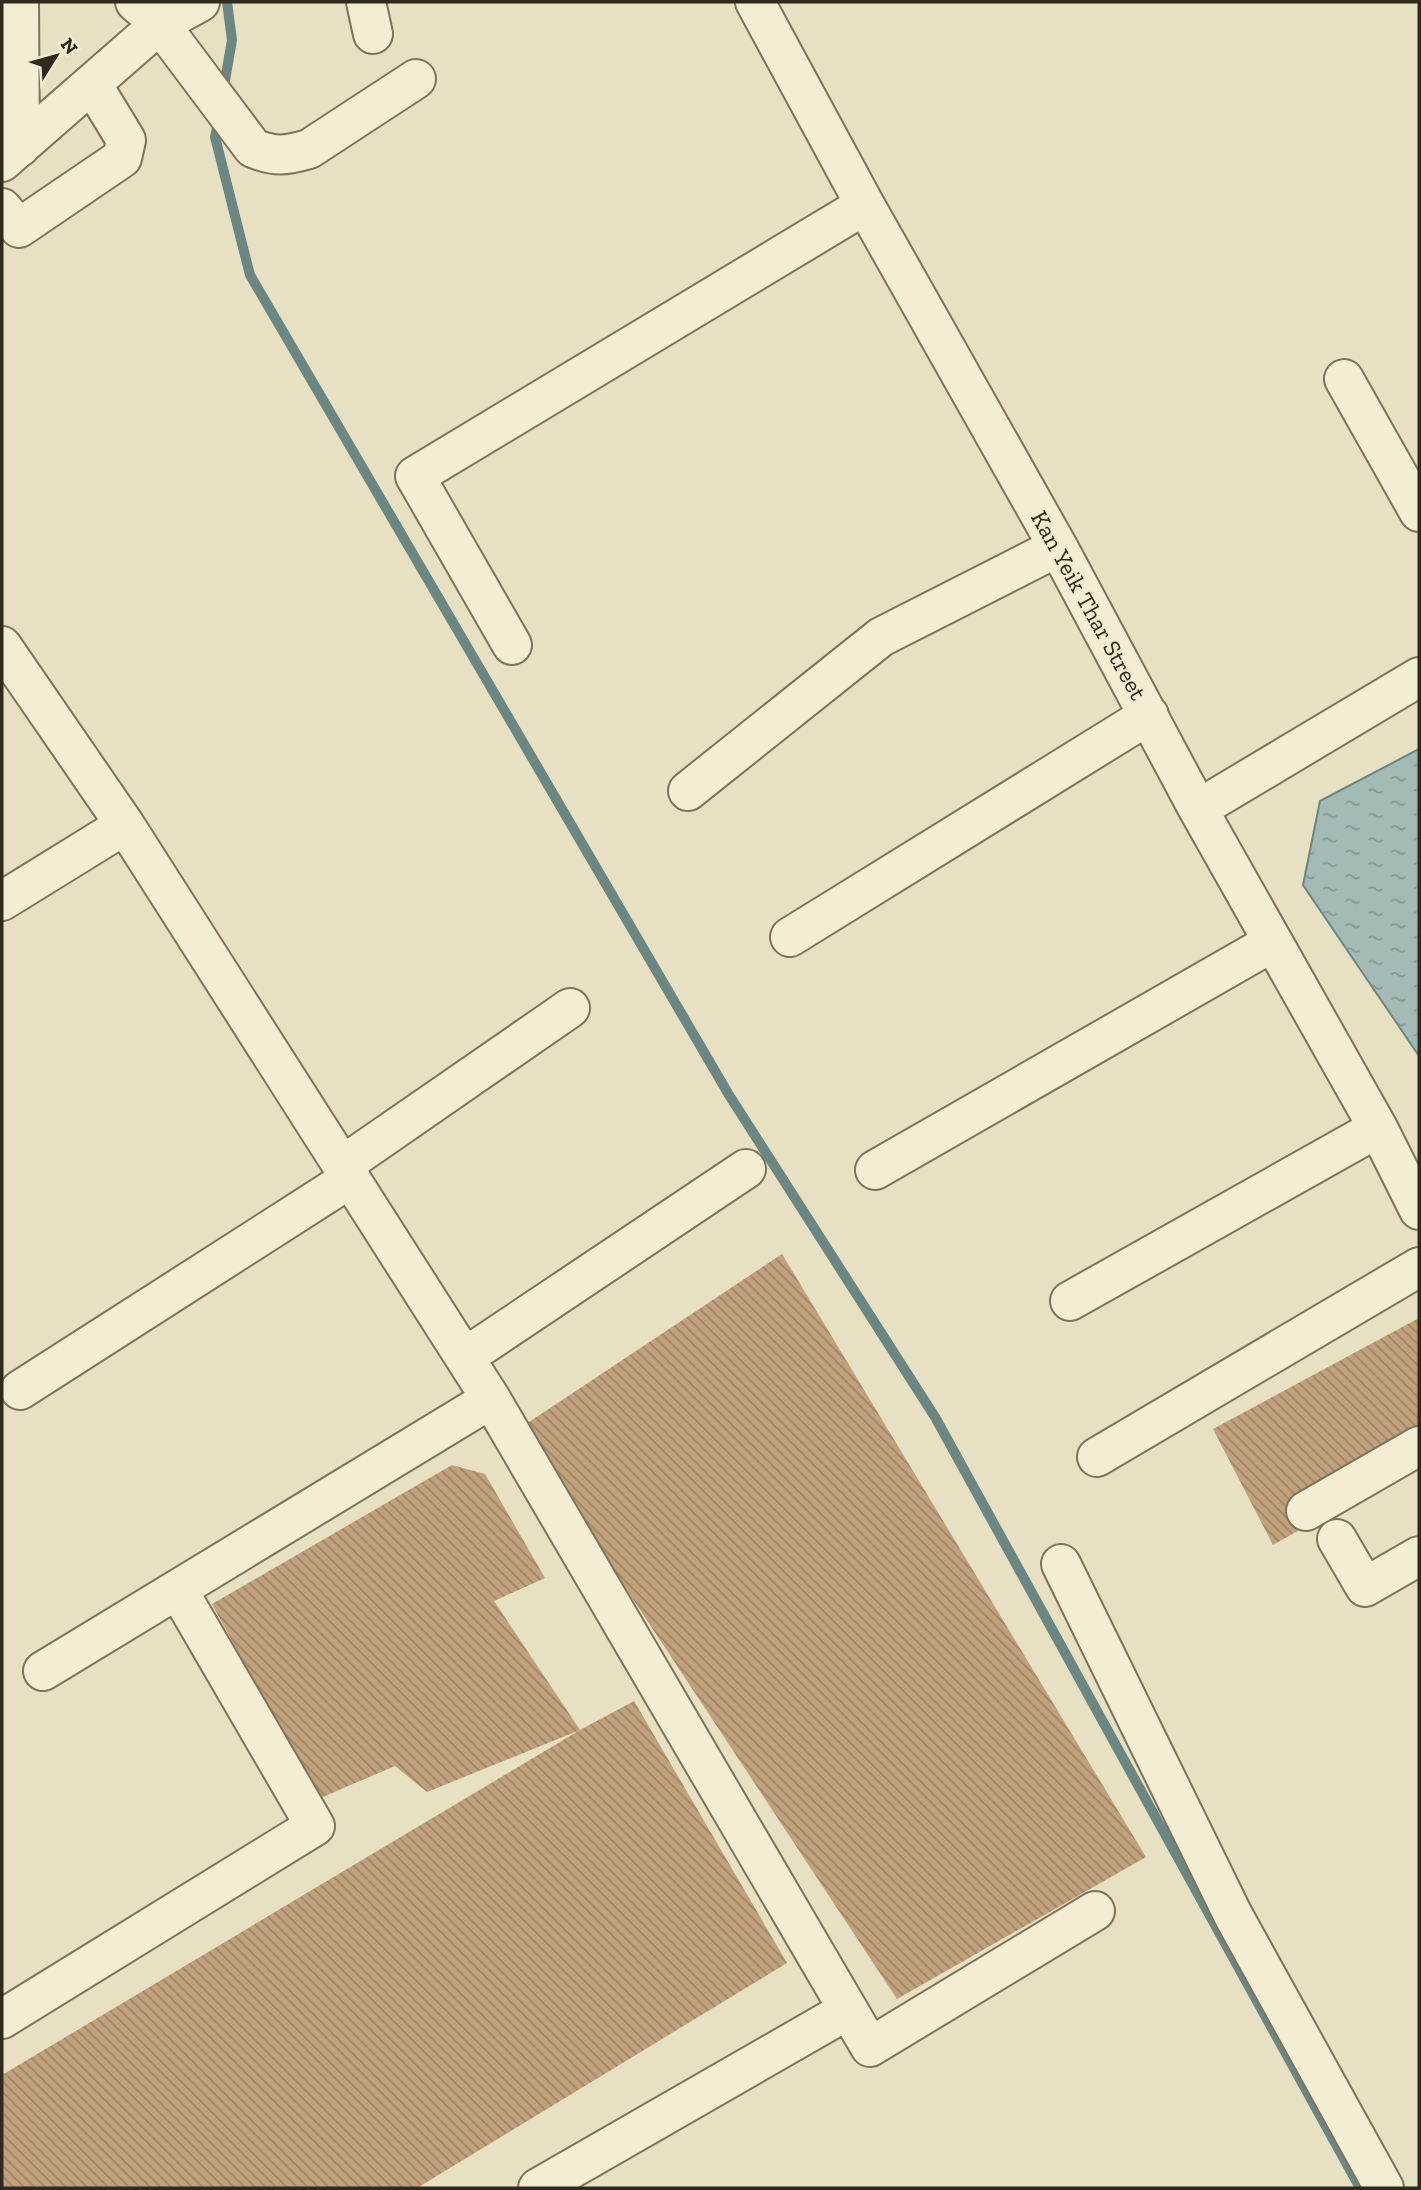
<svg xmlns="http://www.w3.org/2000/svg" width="1421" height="2190" font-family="'Zilla Slab',serif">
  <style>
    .water { fill: url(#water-ripples); stroke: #6c8783; stroke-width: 2 }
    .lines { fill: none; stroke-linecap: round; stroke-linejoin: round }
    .stream { stroke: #6c8783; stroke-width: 10 }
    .building { fill: url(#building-back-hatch) }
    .minor-casing { stroke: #7f725b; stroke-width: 42 }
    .minor { stroke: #f3eed3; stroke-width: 38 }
    .labels { text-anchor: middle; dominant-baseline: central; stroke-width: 5; stroke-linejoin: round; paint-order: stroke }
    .street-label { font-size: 24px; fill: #30291e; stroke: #f0ead0 }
  </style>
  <defs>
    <pattern id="water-ripples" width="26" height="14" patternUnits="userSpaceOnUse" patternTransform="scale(1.75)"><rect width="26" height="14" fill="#a3bab6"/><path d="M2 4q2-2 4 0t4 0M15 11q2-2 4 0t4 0" fill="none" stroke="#859793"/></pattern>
    <pattern id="building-back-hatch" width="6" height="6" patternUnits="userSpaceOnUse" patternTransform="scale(1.75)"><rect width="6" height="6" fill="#c1a17c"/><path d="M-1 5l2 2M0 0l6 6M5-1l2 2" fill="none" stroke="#9d8365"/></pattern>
  </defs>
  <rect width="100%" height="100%" fill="#e7e0c2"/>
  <path class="water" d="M1419,749V1056L1303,885L1320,801Z"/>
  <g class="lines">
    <path class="stream" d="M223,92L232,40L227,2
      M219,119L215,137L250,275L729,1095L935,1417L1360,2188"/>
  </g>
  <path class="building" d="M782,1254L1146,1857L897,1999L520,1428Z
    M1419,1318V1462L1273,1545L1213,1429Z
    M452,1465L485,1474L545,1578L494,1601L580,1730L427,1792L395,1766L318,1799L212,1604Z
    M634,1701L787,1963L417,2188H2V2075L580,1730Z"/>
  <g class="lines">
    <defs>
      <path id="minor" d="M19,2L20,147
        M135,2L160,24L253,148C275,157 285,156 309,149L416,79
        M366,2L373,34
        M755,2L865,205L1058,547L1198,809L1378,1128L1419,1210
        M2,162L160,24L200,2
        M2,208L19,228L122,158L126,140L92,84
        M1344,379L1419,512
        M512,645L415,476L865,205
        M2,646L125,825L491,1399L870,2047L1095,1911
        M688,791L881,637L1058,547
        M1198,809L1419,677
        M2,901L125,825
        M790,937L1149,715
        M343,1165L570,1008
        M875,1170L1273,942
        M1070,1301L1378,1128
        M465,1357L746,1169
        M20,1390L351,1178
        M1097,1457L1419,1267
        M1306,1511L1419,1446
        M1337,1539L1365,1587L1419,1556
        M1061,1564L1233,1915L1384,2188
        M43,1671L491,1399
        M2,2019L315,1826L178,1590
        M538,2188L848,2010"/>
    </defs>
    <use href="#minor" class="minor-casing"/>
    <use href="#minor" class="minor"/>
  </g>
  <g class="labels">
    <g class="street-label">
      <text transform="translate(1089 605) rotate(61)">Kan Yeik Thar Street</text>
    </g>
  </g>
  <rect width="1421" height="2190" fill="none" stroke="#30291e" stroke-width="7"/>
  <g transform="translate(56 56) rotate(53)" stroke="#f0ead0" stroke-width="5" paint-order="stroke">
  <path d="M0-5L12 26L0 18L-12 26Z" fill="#30291e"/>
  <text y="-10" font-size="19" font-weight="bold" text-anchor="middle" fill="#30291e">N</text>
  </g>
</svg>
